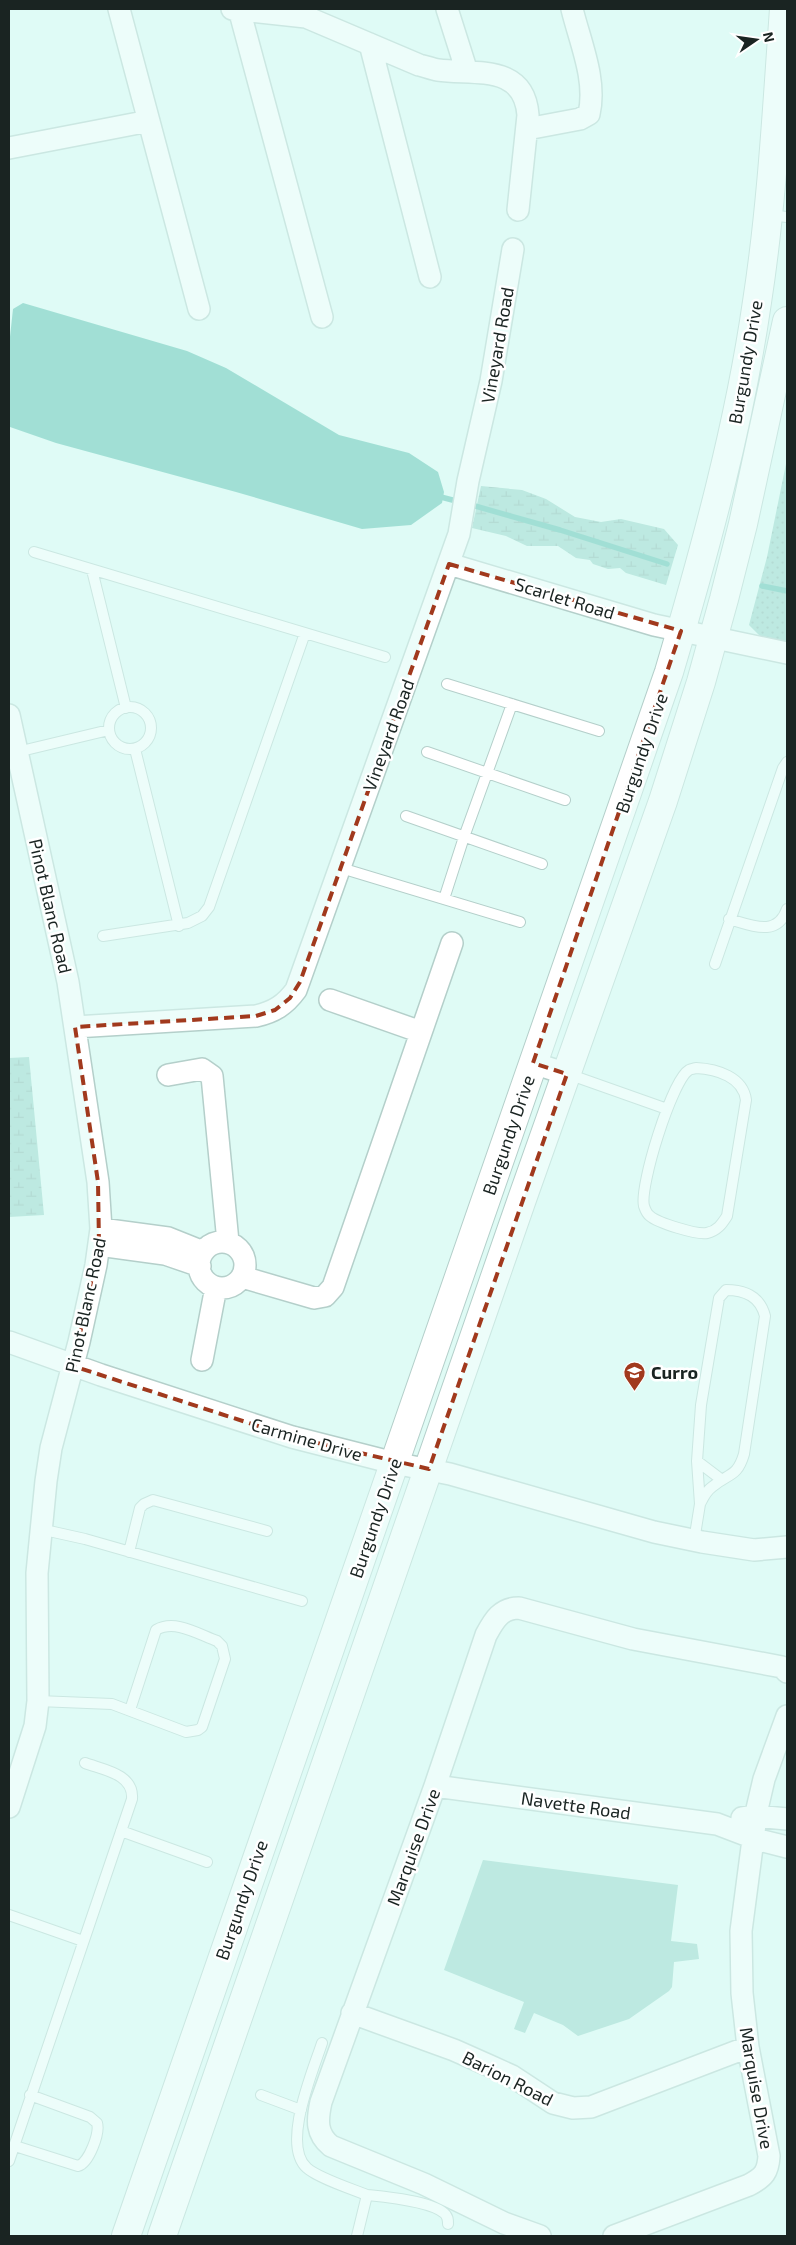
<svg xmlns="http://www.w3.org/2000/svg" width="796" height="2245" font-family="'Exo 2',sans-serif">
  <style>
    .wetland { fill: url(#wetland-marsh) }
    .park { fill: #95d2c7 }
    .garden { fill: url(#garden-dots) }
    .water { fill: #58bdae }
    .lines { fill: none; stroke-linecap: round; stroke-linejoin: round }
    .stream { stroke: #58bdae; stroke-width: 5.5 }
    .lane-casing { stroke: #b4cfca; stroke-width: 12 }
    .street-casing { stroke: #b4cfca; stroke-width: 24 }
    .secondary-casing { stroke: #b4cfca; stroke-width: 30 }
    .lane { stroke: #fff; stroke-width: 10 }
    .street { stroke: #fff; stroke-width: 21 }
    .secondary { stroke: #fff; stroke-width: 28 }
    .marked { fill: none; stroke: #a1391d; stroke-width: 4; stroke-dasharray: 10 6; stroke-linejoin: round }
    .labels { text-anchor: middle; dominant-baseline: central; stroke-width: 5; stroke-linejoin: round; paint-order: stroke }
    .street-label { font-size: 18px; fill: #1a2422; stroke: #fff }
    .poi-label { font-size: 18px; font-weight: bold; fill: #1a2422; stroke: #fff; text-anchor: start }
  </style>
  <defs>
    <pattern id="wetland-marsh" width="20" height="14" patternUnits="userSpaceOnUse" patternTransform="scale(1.25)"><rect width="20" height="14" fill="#95d2c7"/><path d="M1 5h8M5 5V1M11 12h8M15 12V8" fill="none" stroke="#80b4ab"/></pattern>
    <pattern id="garden-dots" width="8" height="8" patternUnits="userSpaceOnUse" patternTransform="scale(1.25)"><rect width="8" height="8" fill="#95d2c7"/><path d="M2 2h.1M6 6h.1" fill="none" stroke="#80b4ab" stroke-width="1.8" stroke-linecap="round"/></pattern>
  </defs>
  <rect width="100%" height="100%" fill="#dffbf5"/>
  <path class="wetland" d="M481,486L522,490L546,499L575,517L601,522L621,519L664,529L678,545L666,585L626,573L620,568L608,569L593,564L590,560L576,558L558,546H527L506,536L472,528Z
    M29,1057L44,1215L9,1217V1058Z"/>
  <path class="park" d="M483,1860L678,1885L671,1941L697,1944L699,1959L674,1962L672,1987L669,1991L629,2019L578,2036L563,2025L534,2013L525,2033L514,2029L524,2002L444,1970Z"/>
  <path class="garden" d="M787,459V643L761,637L749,625L767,557Z"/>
  <path class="water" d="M23,303L187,351L226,368L339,435L409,453L438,472L444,492L442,503L411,525L362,529L236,492L56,443L10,427L9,346L13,309Z"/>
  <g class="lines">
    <path class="stream" d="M437,496L460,502
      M468,504L560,530L667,564
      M762,586L787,591"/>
    <defs>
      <path id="lane" d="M768,215L787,217
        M34,552L385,657
        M92,570L126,708
        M447,684L599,731
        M109 728a21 21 0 1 1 42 0a21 21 0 1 1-42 0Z
        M135,749L179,926
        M17,752L109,730
        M427,752L565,800
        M406,816L542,864
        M341,868L520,922
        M444,899L464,837L512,704
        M729,919C751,925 777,938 787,909
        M103,936L188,923L202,916L209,907L305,633
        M715,964L783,768L787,762
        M696,1068C717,1069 743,1077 746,1100L727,1216C722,1224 717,1231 707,1233C697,1235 658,1223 650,1216C647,1214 645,1209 644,1206C639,1187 672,1080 689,1070C691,1069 693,1069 696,1068Z
        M568,1074L667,1109
        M697,1461L722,1480
        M40,1529L85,1539L302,1601
        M694,1541L700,1504L697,1461L701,1405L719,1298L726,1290C746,1290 760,1297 765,1316L744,1454C737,1478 728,1473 712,1487C706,1491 703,1498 700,1504
        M129,1552L140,1508L144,1504L153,1500L267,1531
        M38,1701L112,1704L186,1732L198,1730L202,1727L225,1659L222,1646L217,1641C198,1634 175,1619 156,1630L130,1710
        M121,1831L207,1862
        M9,1915L83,1941
        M322,2043C313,2071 281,2145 307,2168C318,2178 352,2189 367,2195L357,2236
        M261,2095L301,2110
        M15,2146L78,2166C89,2163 100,2133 97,2123L90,2117L30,2095
        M9,2161L132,1799C134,1774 104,1770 85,1763
        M367,2195C386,2197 430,2201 444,2213C448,2216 448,2220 448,2224"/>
      <path id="street" d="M119,9L199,309
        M232,9L306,17L419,65C425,66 431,69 438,70C474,75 524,63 528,115L518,210
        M239,9L322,317
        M447,9L467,72
        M370,44L430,277
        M527,129L580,119L589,114C597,80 580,42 572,9
        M9,148L149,121
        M449,564L654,625L787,653
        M9,715L68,982L98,1182L101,1229L96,1265L79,1342L51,1448L46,1481L37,1573L38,1701L35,1726L9,1807
        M330,1000L421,1032
        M75,1027L256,1016C274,1012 285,1005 296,990L459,534L468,481L491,381L513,249
        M533,1063L567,1074
        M168,1075L202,1069L212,1076L228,1242
        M101,1229L168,1238L203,1252
        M199 1265a23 23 0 1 1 46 0a23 23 0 1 1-46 0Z
        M99,1245L165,1254L200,1266
        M242,1277L314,1298L325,1296L333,1287L452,943
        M9,1342L101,1375L292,1437L394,1463L450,1474L654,1532L702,1542L754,1550L787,1547
        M202,1360L216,1287
        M435,1786L717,1824L759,1840L787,1847
        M742,1818L756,1816L787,1819
        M352,2013L454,2050L490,2066L512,2076L553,2103L573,2108L591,2107L748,2047
        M540,2236L504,2223L424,2184L331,2146C316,2134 317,2120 321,2102L435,1786L486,1635C494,1620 501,1608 519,1608L633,1639L782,1667L787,1672
        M614,2236L749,2185C764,2177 768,2172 769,2156L748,2047L742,1993L741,1931L757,1809L764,1779L787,1716"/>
      <path id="secondary" d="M126,2236L669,672C705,550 739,427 757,302C772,205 777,106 784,9
        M162,2236L521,1202L663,801L701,682L724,599L743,524L787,321"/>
    </defs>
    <use href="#lane" class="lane-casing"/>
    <use href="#street" class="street-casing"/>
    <use href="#secondary" class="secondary-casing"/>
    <use href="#lane" class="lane"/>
    <use href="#street" class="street"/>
    <use href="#secondary" class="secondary"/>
  </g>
  <path d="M0 0H796V2245H0ZM449,564L681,631L533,1063L567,1074L429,1469L292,1437L73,1366L99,1245L98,1182L75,1027L256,1016L275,1010L290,998L300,982Z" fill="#dffbf5" fill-opacity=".55" fill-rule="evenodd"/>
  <path class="marked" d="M449,564L681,631L533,1063L567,1074L429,1469L292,1437L73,1366L99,1245L98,1182L75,1027L256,1016L275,1010L290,998L300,982Z"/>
  <defs>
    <symbol id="school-pin" viewBox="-11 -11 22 30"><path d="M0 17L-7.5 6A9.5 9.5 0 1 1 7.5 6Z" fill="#a1391d" stroke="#fff"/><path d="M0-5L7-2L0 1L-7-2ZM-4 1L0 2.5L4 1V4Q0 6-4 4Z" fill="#fff"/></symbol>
  </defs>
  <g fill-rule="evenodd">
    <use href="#school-pin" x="622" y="1360" width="25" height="34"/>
  </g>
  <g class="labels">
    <g class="street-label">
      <text transform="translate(497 345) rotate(-80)">Vineyard Road</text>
      <text transform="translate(745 362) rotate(-80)">Burgundy Drive</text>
      <text transform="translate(565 598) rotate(17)">Scarlet Road</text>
      <text transform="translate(388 735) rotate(-70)">Vineyard Road</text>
      <text transform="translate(641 753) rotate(-71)">Burgundy Drive</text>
      <text transform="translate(51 906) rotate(77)">Pinot Blanc Road</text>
      <text transform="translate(508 1135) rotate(-71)">Burgundy Drive</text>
      <text transform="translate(85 1305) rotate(-78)">Pinot Blanc Road</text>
      <text transform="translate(307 1439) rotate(16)">Carmine Drive</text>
      <text transform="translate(375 1518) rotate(-71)">Burgundy Drive</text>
      <text transform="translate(576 1805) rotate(8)">Navette Road</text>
      <text transform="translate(413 1847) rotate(-70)">Marquise Drive</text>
      <text transform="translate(241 1900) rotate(-71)">Burgundy Drive</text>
      <text transform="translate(508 2078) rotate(27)">Barion Road</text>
      <text transform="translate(757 2088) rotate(80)">Marquise Drive</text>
    </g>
    <g class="poi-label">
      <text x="651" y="1372">Curro</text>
    </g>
  </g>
  <rect width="796" height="2245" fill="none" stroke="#1a2422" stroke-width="20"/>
  <g transform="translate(756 40) rotate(77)" stroke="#ffffff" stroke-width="4" paint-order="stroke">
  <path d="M0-4L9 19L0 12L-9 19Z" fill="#1a2422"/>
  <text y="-8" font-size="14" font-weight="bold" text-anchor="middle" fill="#1a2422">N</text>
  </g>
</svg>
